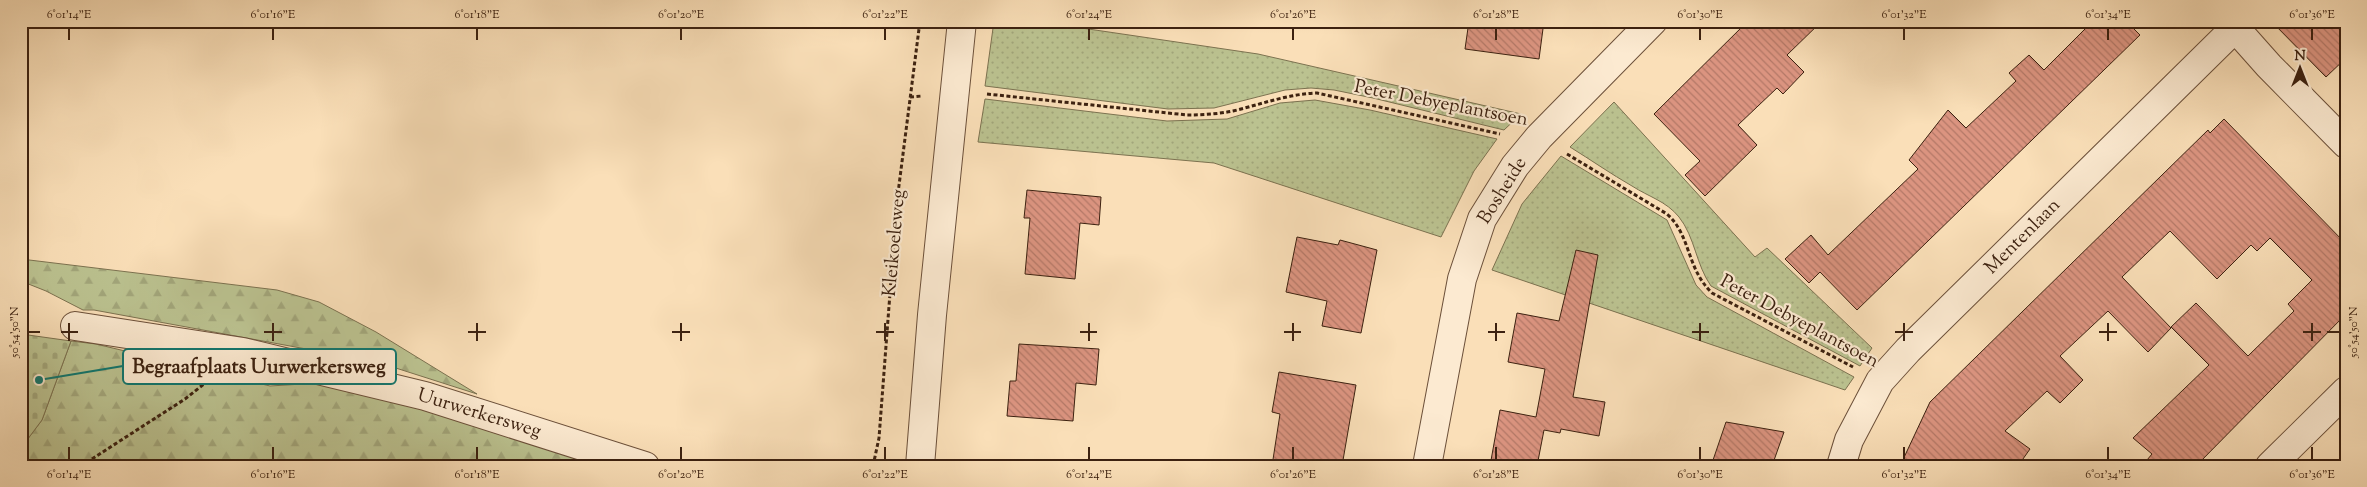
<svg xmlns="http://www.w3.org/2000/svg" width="2367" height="487" font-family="'Sorts Mill Goudy',serif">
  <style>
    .grass { fill: url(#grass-dots); stroke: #7c7250 }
    .forest { fill: url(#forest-firs); stroke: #7c7250 }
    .cemetery { fill: url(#cemetery-stones); stroke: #7c7250 }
    .building { fill: url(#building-back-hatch); stroke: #3c2110 }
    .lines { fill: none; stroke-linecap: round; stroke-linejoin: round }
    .minor-casing { stroke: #6c503a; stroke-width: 30 }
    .tertiary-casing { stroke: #6c503a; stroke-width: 30 }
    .path { stroke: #3c2110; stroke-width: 3; stroke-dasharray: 4 2.5; stroke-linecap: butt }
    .minor { stroke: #fcead1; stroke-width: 28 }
    .tertiary { stroke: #fcead1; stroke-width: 28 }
    .ticks { fill: none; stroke: #3c2110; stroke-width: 2 }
    .labels { text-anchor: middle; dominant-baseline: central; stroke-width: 4.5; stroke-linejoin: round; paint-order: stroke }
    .street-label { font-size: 19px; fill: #3c2110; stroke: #fcead1 }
    .leader { fill: none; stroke: #0f766e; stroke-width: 2 }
    .callout-dot { fill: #0f766e; stroke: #fcead1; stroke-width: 2 }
    .callout { fill: #fcead1; stroke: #0f766e; stroke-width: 2 }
    .callout-label { font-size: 20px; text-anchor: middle; font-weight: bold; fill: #3c2110 }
    .neatline { fill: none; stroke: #3c2110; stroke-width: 2 }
    .ticks-label { font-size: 12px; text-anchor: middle; fill: #3c2110 }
  </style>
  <defs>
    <pattern id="grass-dots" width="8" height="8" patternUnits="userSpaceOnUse" patternTransform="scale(1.25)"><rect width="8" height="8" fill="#bbc290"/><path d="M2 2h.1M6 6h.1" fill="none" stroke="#a2a67b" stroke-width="1.8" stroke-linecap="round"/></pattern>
    <pattern id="forest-firs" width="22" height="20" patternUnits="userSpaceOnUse" patternTransform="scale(1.25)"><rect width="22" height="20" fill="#bbc290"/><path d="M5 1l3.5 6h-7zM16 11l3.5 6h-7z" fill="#a2a67b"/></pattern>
    <pattern id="cemetery-stones" width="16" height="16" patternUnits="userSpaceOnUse" patternTransform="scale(1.25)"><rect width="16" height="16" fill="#bbc290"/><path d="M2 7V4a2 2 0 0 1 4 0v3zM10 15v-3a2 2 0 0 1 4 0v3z" fill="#a2a67b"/></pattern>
    <pattern id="building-back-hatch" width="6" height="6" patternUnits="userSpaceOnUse" patternTransform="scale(1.25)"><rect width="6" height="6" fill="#db9480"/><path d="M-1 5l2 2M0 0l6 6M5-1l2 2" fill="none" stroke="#b37867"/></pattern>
  </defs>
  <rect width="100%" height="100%" fill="#fadfb8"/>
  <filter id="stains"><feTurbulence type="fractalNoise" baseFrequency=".004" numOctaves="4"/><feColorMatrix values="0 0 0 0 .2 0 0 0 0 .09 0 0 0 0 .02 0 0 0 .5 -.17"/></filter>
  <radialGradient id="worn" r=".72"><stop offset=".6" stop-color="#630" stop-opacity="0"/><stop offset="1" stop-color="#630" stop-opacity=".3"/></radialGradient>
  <path class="grass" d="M994,21H1034L1258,54L1521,114L1504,130L1373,98L1334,90L1311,88L1285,90L1214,108L1168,109L985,86Z
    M985,99L1167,121L1227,119L1280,103L1315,100L1370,110L1497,139L1474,171L1441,237L1214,163L978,142Z
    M1614,102L1755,257L1767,248L1872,348L1860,366L1711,286C1696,265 1695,237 1679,217C1666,201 1649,197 1632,186C1611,174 1591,160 1570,147Z
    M1561,156L1667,220L1696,285L1707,297L1854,377L1845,390L1492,270L1522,204Z"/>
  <path class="forest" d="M21,259L277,290L319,302L376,332L477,394L377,362L94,310H83L46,291L21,281Z
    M71,341L96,344L270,386L319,383L381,394L606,466H21V448L42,420Z"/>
  <path class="cemetery" d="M21,334L71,341L42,420L21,448Z"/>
  <path class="building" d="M1469,21H1544L1539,59L1465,49Z
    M1748,21H1822L1787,55L1804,72L1783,94L1777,88L1738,125L1757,145L1705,196L1685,175L1700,161L1654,114Z
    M2093,21H2126L2140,35L1857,310L1820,272L1809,283L1785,259L1811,235L1828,255L1918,169L1909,160L1948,110L1966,128L2016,81L2009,73L2029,55L2044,70Z
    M2271,21H2346V58L2326,77Z
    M2224,119L2346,244V314L2196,466H2142L2152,454L2133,438L2209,365L2171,327L2196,303L2248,356L2294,311L2288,304L2312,280L2270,238L2257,251L2251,245L2217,279L2170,231L2122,277L2171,328L2148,352L2108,311L2060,356L2083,380L2060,403L2047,391L2005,431L2030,449L2018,466H1900L1930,402L2208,130L2210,133Z
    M1027,190L1101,197L1099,225L1080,223L1075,279L1025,274L1030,218H1024Z
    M1297,237L1338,245L1340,240L1377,250L1361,333L1322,326L1327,301L1286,292Z
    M1576,250L1598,255L1573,397L1605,402L1599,436L1561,429L1560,433L1544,430L1537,466H1490L1500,410L1536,417L1545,369L1508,362L1517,313L1559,321Z
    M1019,344L1099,349L1096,385L1076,383L1073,421L1007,416L1010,381H1016Z
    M1279,372L1356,385L1342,466H1272L1280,414L1272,412Z
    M1726,422L1784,432L1772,466H1711Z"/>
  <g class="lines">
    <defs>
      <path id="minor" d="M2229,21L2269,66L2346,144
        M75,326L243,352L425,396L645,466
        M1427,466L1462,279L1482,219L1515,166L1539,137L1653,21
        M1841,466L1849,440L1880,381L1908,350L2235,28
        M2270,466L2346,391"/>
      <path id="tertiary" d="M920,466L932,315L962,21"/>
    </defs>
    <use href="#minor" class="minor-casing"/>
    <use href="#tertiary" class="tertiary-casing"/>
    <path class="path" d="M987,94L1187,115C1202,115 1218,114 1233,111C1262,104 1288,94 1317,93L1500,134
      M910,97L922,96
      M1567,154L1667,214C1691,235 1686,268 1712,293L1853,367
      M21,350L23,334
      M81,466L185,399L209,380
      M873,466L879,438L897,201L920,21"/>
    <use href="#minor" class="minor"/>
    <use href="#tertiary" class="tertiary"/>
  </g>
  <path class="ticks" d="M69,28V40M273,28V40M477,28V40M681,28V40M885,28V40M1089,28V40M1293,28V40M1496,28V40M1700,28V40M1904,28V40M2108,28V40M2312,28V40M69,323V341M273,323V341M477,323V341M681,323V341M885,323V341M1089,323V341M1293,323V341M1496,323V341M1700,323V341M1904,323V341M2108,323V341M2312,323V341M28,332H40M61,332H78M264,332H282M468,332H486M672,332H690M876,332H894M1080,332H1097M1284,332H1301M1488,332H1505M1692,332H1709M1895,332H1913M2099,332H2117M2303,332H2321M2327,332H2340M69,447V460M273,447V460M477,447V460M681,447V460M885,447V460M1089,447V460M1293,447V460M1496,447V460M1700,447V460M1904,447V460M2108,447V460M2312,447V460"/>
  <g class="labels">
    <g class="street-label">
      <text transform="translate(1441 104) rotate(11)">Peter Debyeplantsoen</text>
      <text transform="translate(1503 191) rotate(-58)">Bosheide</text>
      <text transform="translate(2023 237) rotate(-45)">Mentenlaan</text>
      <text transform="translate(895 243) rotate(-85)">Kleikoeleweg</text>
      <text transform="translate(1799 322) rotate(28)">Peter Debyeplantsoen</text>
      <text transform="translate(479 414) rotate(17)">Uurwerkersweg</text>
    </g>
  </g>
  <path class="leader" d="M39 380L123 366"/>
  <circle class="callout-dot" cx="39" cy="380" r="5"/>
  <rect class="callout" x="123" y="349" width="273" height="35" rx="5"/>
  <g class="callout-label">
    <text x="259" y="373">Begraafplaats Uurwerkersweg</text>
  </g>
  <rect width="2367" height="487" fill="none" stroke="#fadfb8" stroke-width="55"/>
  <g transform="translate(2300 68)" stroke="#fcead1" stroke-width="4" paint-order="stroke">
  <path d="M0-4L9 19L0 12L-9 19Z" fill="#3c2110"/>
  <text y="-8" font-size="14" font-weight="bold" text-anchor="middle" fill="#3c2110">N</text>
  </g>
  <rect x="28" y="28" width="2312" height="432" class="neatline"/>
  <g class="ticks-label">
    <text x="69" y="18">6°01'14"E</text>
    <text x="273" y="18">6°01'16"E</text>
    <text x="477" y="18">6°01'18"E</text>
    <text x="681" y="18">6°01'20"E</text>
    <text x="885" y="18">6°01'22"E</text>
    <text x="1089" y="18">6°01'24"E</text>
    <text x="1293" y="18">6°01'26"E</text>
    <text x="1496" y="18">6°01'28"E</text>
    <text x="1700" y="18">6°01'30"E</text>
    <text x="1904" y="18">6°01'32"E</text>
    <text x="2108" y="18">6°01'34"E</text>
    <text x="2312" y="18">6°01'36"E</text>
    <text transform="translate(14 332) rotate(-90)" y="4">50°54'50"N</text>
    <text transform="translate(2353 332) rotate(-90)" y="4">50°54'50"N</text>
    <text x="69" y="478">6°01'14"E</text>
    <text x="273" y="478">6°01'16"E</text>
    <text x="477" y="478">6°01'18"E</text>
    <text x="681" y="478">6°01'20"E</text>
    <text x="885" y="478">6°01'22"E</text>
    <text x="1089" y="478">6°01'24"E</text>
    <text x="1293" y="478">6°01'26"E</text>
    <text x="1496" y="478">6°01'28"E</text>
    <text x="1700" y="478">6°01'30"E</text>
    <text x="1904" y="478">6°01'32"E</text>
    <text x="2108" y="478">6°01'34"E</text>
    <text x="2312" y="478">6°01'36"E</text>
  </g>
  <rect width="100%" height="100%" filter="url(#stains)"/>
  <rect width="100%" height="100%" fill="url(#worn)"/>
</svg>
